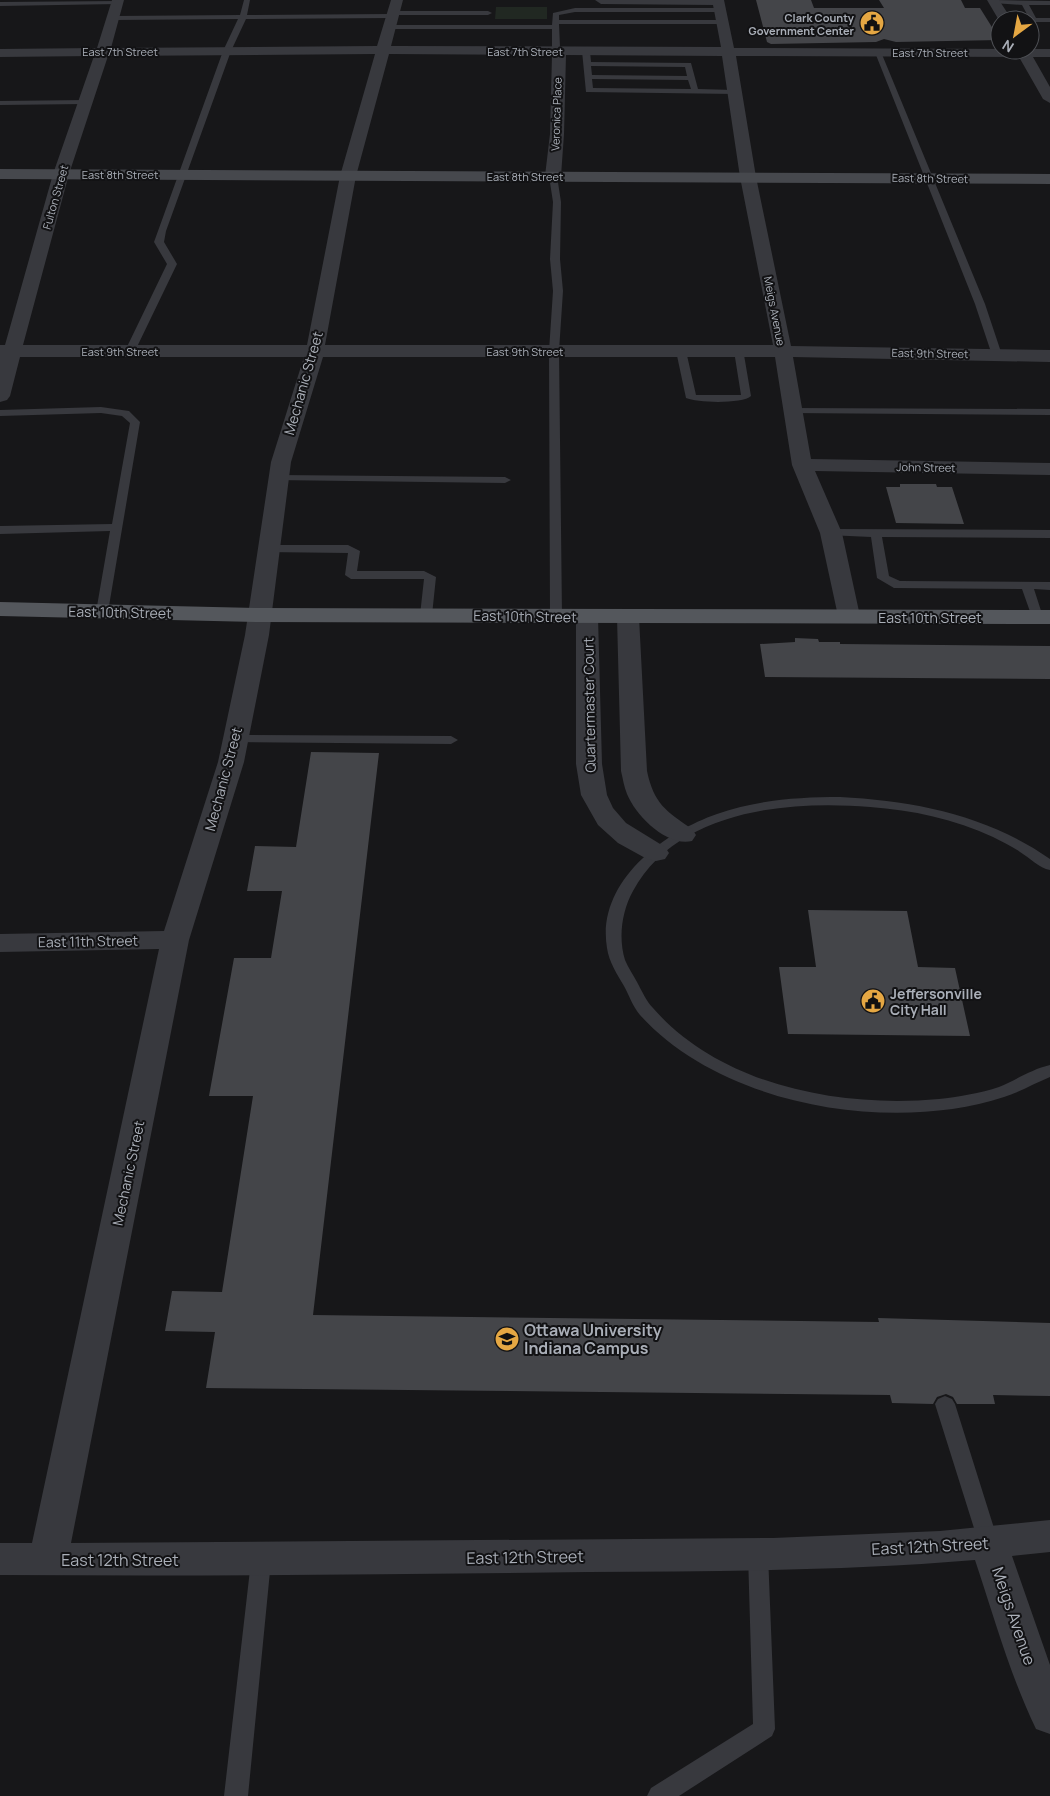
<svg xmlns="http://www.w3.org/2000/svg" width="1050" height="1796" font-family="Manrope,sans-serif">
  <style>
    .green { fill: #212822 }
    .building { fill: #444549 }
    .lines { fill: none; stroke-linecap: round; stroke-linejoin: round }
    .lane { fill: #38393e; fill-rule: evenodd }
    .street { fill: #38393e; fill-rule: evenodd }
    .secondary { fill: #46484d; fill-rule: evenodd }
    .primary { fill: #54575c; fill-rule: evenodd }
    .labels { text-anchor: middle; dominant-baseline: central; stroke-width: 4; stroke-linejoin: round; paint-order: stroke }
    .far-poi-label { font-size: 11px; font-weight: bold; fill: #aaafb8; stroke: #121214; text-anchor: end }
    .far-street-label { font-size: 11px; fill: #aaafb8; stroke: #121214 }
    .street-label { font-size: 14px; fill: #aaafb8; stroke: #121214 }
    .poi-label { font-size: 14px; font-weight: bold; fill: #aaafb8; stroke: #121214; text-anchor: start }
    .near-poi-label { font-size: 16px; font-weight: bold; fill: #aaafb8; stroke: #121214; text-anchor: start }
    .near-street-label { font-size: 16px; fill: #aaafb8; stroke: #121214 }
  </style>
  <rect width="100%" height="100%" fill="#171719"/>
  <path class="green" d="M496,7H547V19H495Z"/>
  <path class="building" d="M756,0H811L814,8H884L879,0H961L965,8H980L1000,40L896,42L884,39L876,42L771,44L767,42Z
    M900,484H936L937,487H952L964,524L896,523L886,487H900Z
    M795,638L818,639L819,642H840V644L1050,646V679L765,677L760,644L795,642Z
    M311,752L379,753L313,1315L879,1322L878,1318L1050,1323V1396L993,1395L995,1404H957L953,1397L946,1394L937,1397L933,1404L892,1403L890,1395L206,1388L215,1332L165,1331L172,1291L222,1292L253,1096H209L234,958H271L282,891H247L255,846L296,847Z
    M808,910L907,911L918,967L955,968L970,1036L788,1034L779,967H816Z"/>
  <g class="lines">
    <path class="lane" d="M244,0H250L247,15L389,14L392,11H488L492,13L488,15H394L391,18L246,19L231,51L166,231L164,242L177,264L135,351L126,353L125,351L167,264L154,242L158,231L223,51L238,19L114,20L110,18L114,16L240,15Z
      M995,0L1050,1V5H1029L1036,18H1050V22H1030V20H1026L1029,18L1022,5L993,3Z
      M120,1L118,4L0,6V2Z
      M575,8H719L723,10L719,12H575L559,15V20H722L726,22L722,24H559L560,47L563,51L559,53L552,47V29H388L384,27L388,25H552L553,13Z
      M586,49L590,51L591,62L691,63L698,89L735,90L739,92L735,94L586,92L582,51ZM591,66L685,67L687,76L592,75ZM592,79L688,80L691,89L593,88Z
      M874,50L881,52L985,304L1002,355L1001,357L992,355L975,304Z
      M87,100V104H84L0,105V101Z
      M553,173L557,176L561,202L560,259L563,291L559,351L562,616L556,620L550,616L549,351L553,291L550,259L553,202L549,176Z
      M681,348L686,351L696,395H741L734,351L743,349L751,396C743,404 697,403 686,398L676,351Z
      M101,407L129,411L140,422L108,612L102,616L96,612L110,531L0,534V526L112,524L130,423L122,416L101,413L0,416V410Z
      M793,408L1050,409V415L789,413V409Z
      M278,475L505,477L511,480L505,483L274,480L272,478Z
      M831,529L1050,530V538L882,537L889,576L900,581L1050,582V590L1034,589L1043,617L1037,621L1033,620L1022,589L894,588L877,578L871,537L827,535V531Z
      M268,545H348L360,551L357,571H424L436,577L432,615L426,619L420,615L424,579H351L345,575L348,553L264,552V546Z
      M236,735L451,736L458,740L451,744L231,742L229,739Z
      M840,797C915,801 987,815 1050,859V870C1039,868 1030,858 1020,852C1012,846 1002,842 993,837C955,819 912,810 870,807C789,800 677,810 633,891C622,911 618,937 625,960C628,967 633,975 637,982C642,991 646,1001 653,1008C721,1086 840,1108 939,1099C957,1097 981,1093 999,1087C1016,1080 1032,1069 1050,1065V1077C1035,1083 1020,1092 1004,1097C891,1134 722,1106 640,1015C633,1007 629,995 624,986C617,974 609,962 607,948C596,883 662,833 717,814C757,800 798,797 840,797Z
      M945,1396L952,1399L955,1404L999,1544L996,1550L989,1553L982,1550L979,1544L935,1404L938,1399Z
      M758,1545L765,1548L768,1554L775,1729L772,1736L679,1796H647L651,1788L753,1724L748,1554L751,1548Z
      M261,1552L268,1555L271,1561L248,1796H224L251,1561L254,1555Z"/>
    <path class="street" d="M112,0H124L111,48L377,46L391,0H403L391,46L721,47L713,5L601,4L595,0H724L734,48L1050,49V57H1033L1050,87V103L1043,99L1019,57L736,56L756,177L791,346L1050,350V362L793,357L811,459L1050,463V475L815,471L842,533L860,616L857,621L849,623L841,621L838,616L820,533L792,465L775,357H323L291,462L269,635L244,762L189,940L71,1543L773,1538L940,1531L1050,1520V1552L1012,1556L1050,1665V1734L1036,1729C1010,1675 994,1617 975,1560C846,1571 717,1571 588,1572C392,1575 196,1576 0,1575V1543H32L159,949L0,952V934L164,931L218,762L245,635L271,462L304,357H20L10,396L7,400L0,402V345H5L53,174L94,56L0,57V49L97,48ZM375,54L340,176L307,345H23L69,174L108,56ZM389,54L552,55L550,134L545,176L553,181L561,176L564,134L566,55L722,56L740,177L773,345H325L356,176Z
      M987,0H999L1012,20H1000V22Z
      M587,610L595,612L598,617L602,764L607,795L613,808L626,823L665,847L669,853L665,859L656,861L647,859L618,843L598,825L581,795L576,764V617L579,612Z
      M628,610L636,612L639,617L647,771C654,804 666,811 692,829L696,835L692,841C667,847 636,816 627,794C624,787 623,779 621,771L617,617L620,612Z"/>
    <path class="secondary" d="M0,169L1050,174V184L0,179Z"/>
    <path class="primary" d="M0,602L259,608L1050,610V624L259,622L0,616Z"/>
  </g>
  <defs>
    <symbol id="civic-disc" viewBox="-11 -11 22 22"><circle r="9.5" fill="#e5a743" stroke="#121214"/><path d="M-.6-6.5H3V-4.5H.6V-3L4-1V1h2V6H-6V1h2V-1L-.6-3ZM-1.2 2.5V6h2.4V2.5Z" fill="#111"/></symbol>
    <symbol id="school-disc" viewBox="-11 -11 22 22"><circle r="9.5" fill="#e5a743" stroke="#121214"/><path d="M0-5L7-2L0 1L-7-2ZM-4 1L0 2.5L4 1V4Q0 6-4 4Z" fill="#111"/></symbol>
  </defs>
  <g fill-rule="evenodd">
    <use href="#civic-disc" x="858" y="9" width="28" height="28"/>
    <use href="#civic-disc" x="859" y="987" width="28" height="28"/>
    <use href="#school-disc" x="493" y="1325" width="28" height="28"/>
  </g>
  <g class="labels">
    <g class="far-poi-label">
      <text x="854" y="17">Clark County<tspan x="854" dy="13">Government Center</tspan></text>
    </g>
    <g class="far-street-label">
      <text x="120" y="51">East 7th Street</text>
      <text x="525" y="51">East 7th Street</text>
      <text x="930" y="52">East 7th Street</text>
      <text transform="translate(556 114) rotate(-88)">Veronica Place</text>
      <text x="120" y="174">East 8th Street</text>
      <text x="525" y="176">East 8th Street</text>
      <text transform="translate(930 178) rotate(1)">East 8th Street</text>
      <text transform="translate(55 197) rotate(-74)">Fulton Street</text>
      <text transform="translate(775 311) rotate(79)">Meigs Avenue</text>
      <text x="120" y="351">East 9th Street</text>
      <text x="525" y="351">East 9th Street</text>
      <text transform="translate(930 353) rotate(1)">East 9th Street</text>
      <text transform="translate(926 467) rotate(1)">John Street</text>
    </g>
    <g class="street-label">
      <text transform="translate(303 383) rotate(-74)">Mechanic Street</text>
      <text transform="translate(120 612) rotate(1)">East 10th Street</text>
      <text transform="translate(525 616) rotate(1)">East 10th Street</text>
      <text x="930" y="617">East 10th Street</text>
      <text transform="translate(589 705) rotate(-91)">Quartermaster Court</text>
      <text transform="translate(223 779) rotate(-75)">Mechanic Street</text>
      <text transform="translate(88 941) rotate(-1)">East 11th Street</text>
      <text transform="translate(128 1173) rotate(-78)">Mechanic Street</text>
    </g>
    <g class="poi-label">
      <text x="890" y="993">Jeffersonville<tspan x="890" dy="16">City Hall</tspan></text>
    </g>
    <g class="near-poi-label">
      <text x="524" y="1330">Ottawa University<tspan x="524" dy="18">Indiana Campus</tspan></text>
    </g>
    <g class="near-street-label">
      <text transform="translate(930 1546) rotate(-3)">East 12th Street</text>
      <text transform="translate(525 1557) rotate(-1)">East 12th Street</text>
      <text x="120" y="1560">East 12th Street</text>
      <text transform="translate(1014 1616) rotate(71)">Meigs Avenue</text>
    </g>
  </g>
  <g transform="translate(1015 35) rotate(212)"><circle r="24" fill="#121214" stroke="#4f5156"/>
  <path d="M0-4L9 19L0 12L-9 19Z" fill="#e5a743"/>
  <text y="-8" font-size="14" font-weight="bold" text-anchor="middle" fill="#aaafb8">N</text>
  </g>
</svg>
